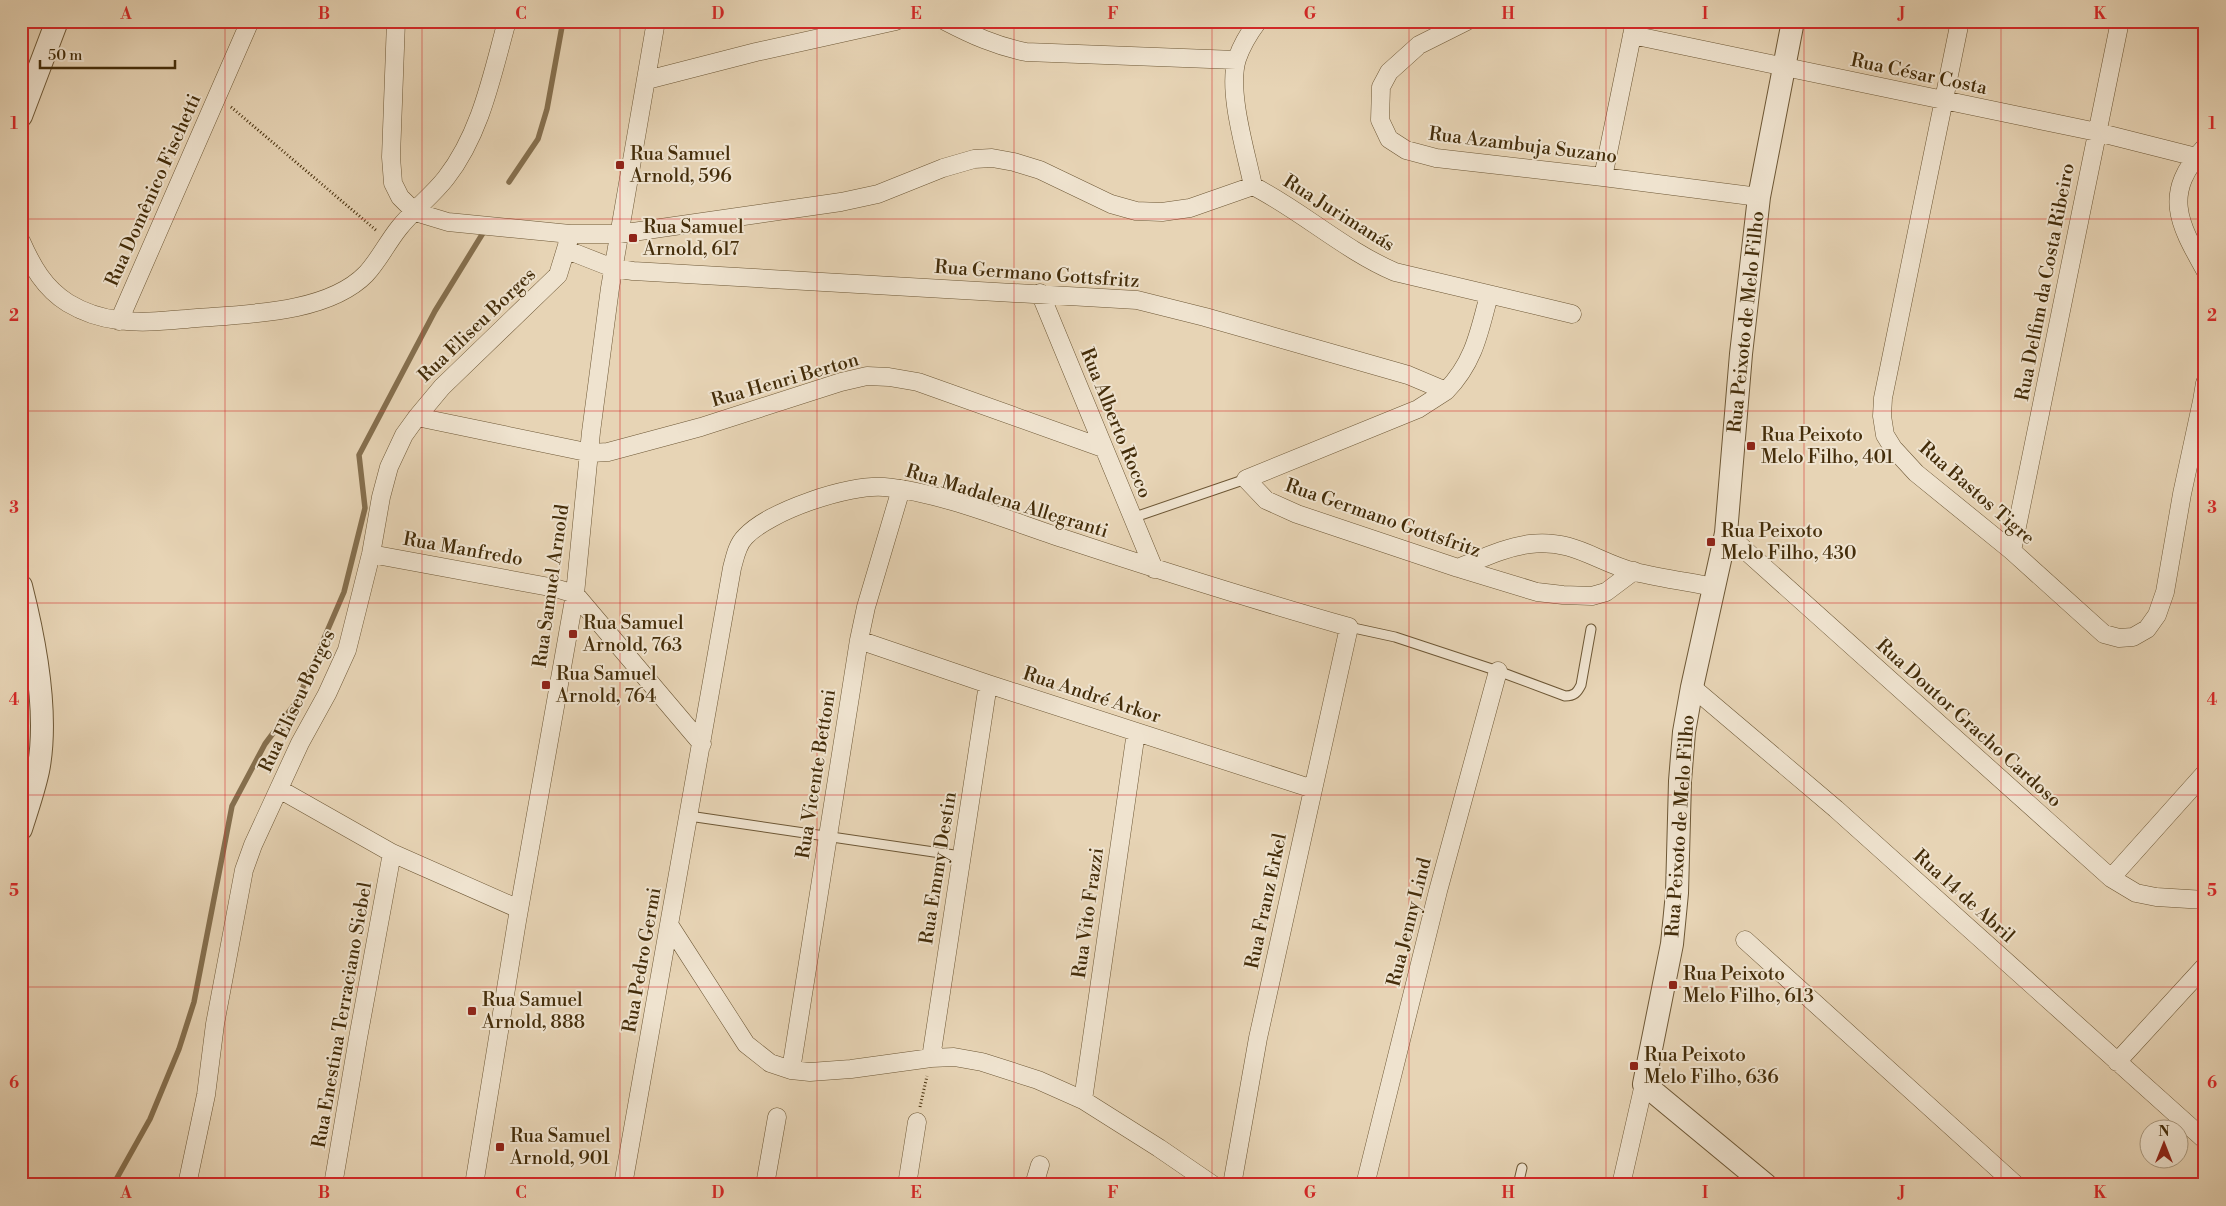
<svg xmlns="http://www.w3.org/2000/svg" width="2226" height="1206" font-family="'Libre Bodoni',serif">
  <style>
    .lines { fill: none; stroke-linecap: round; stroke-linejoin: round }
    .stream { stroke: #856f4e; stroke-width: 5.5 }
    .service-casing { stroke: #6d5735; stroke-width: 11 }
    .minor-casing { stroke: #6d5735; stroke-width: 19 }
    .tertiary-casing { stroke: #6d5735; stroke-width: 24 }
    .path { stroke: #442d0a; stroke-width: 3; stroke-dasharray: 1 2.5; stroke-linecap: butt }
    .service { stroke: #efe3cf; stroke-width: 9 }
    .minor { stroke: #efe3cf; stroke-width: 18 }
    .tertiary { stroke: #efe3cf; stroke-width: 22 }
    .grid { fill: none; stroke: #d62828; stroke-width: 1; stroke-opacity: 0.55 }
    .poi-dot { fill: #8f2418; stroke: #efe3cf; stroke-width: 2 }
    .labels { text-anchor: middle; dominant-baseline: central; stroke-width: 4; stroke-linejoin: round; paint-order: stroke }
    .street-label { font-size: 19px; fill: #442d0a; stroke: #efe3cf }
    .poi-label { font-size: 19px; fill: #442d0a; stroke: #efe3cf; text-anchor: start }
    .neatline { fill: none; stroke: #d62828; stroke-width: 2 }
    .grid-label { font-size: 16px; text-anchor: middle; font-weight: bold; fill: #d62828 }
  </style>
  <rect width="100%" height="100%" fill="#e7d4b5"/>
  <filter id="stains"><feTurbulence type="fractalNoise" baseFrequency=".004" numOctaves="4"/><feColorMatrix values="0 0 0 0 .2 0 0 0 0 .09 0 0 0 0 .02 0 0 0 .5 -.17"/></filter>
  <radialGradient id="worn" r=".72"><stop offset=".6" stop-color="#630" stop-opacity="0"/><stop offset="1" stop-color="#630" stop-opacity=".3"/></radialGradient>
  <g class="lines">
    <path class="stream" d="M509,182L538,139L547,109L563,21
      M113,1185L150,1119L179,1049L194,1002L232,806L265,744L297,701L344,592L365,508L359,455L435,311L483,233"/>
    <defs>
      <path id="service" d="M1132,518L1246,479
        M1349,627L1395,637L1498,671L1565,696C1574,696 1577,693 1581,685L1591,629
        M689,816L961,856
        M1518,1185L1522,1168"/>
      <path id="minor" d="M396,21L391,157L393,183L400,197L415,212L448,222L570,234H619L841,202L878,194L943,168L974,159L992,158L1014,162L1040,170L1111,204L1136,211L1162,212L1190,208L1253,186
        M945,21C972,35 996,46 1026,52L1236,60
        M1258,21C1249,33 1242,44 1237,59C1227,91 1246,152 1253,186C1302,211 1344,250 1395,272L1572,314
        M1467,21L1419,45L1389,72L1381,87L1380,120L1389,139L1406,150L1436,158L1603,177L1759,197
        M1960,21L1883,398L1882,416L1885,435L1893,448L1916,473L2012,551L2104,634L2119,638L2133,637L2147,629L2157,615L2165,592L2182,494L2202,401
        M1632,35L2097,132L2196,157
        M647,80L756,52L896,21
        M2205,147C2162,193 2178,222 2205,270
        M1603,177L1635,21
        M21,241C32,266 44,288 68,303C83,312 101,318 118,320C144,324 171,320 197,318C248,314 328,313 366,274C379,260 387,243 399,228C413,210 432,196 446,178C481,133 492,75 507,21
        M567,250L613,268L633,271L1137,300L1205,317L1408,375L1446,391L1418,409L1246,479L1266,500L1297,514L1458,568L1537,592L1563,595L1592,596L1606,592L1634,571
        M1040,293L1154,569
        M119,321L250,21
        M2205,383L2202,401L2205,405
        M1446,391C1474,362 1479,333 1489,295
        M417,417L591,453L608,452L701,427L841,382L867,376L889,377L918,382L1103,448
        M1726,533L2111,878L2136,893L2156,897L2205,900
        M2012,551L2120,21
        M371,554L555,588L575,594L702,744
        M1458,568C1481,559 1505,547 1530,544C1575,539 1596,562 1635,572C1661,578 1688,582 1714,587
        M859,640L988,684L1313,789
        M1692,687L1836,809L2205,1140
        M279,789L392,853L519,909
        M2111,878L2205,773
        M670,926L746,1044L770,1063L791,1070L810,1072L851,1069L931,1058L954,1057L982,1062L1038,1080L1083,1100L1159,1148L1213,1185
        M1745,940L2016,1185
        M931,1058L988,684
        M2117,1062L2205,966
        M791,1070L859,640L866,607L901,489
        M1083,1100L1136,732
        M187,1185L206,1095L215,1024L244,870L253,845L300,743L327,694L347,650L371,554L381,497L389,467L404,435L417,417L442,387L558,275L569,239
        M333,1185L358,1038L392,853
        M474,1185L517,921L575,594L591,432L610,288L656,21
        M623,1185L732,568C735,557 737,545 745,537C769,511 849,484 884,487C940,492 1010,521 1065,539C1159,570 1254,600 1349,627L1258,1038L1232,1185
        M765,1185L777,1117
        M907,1185L917,1122
        M1034,1185L1040,1165
        M1365,1185L1438,891L1498,671
        M1621,1185L1644,1084"/>
      <path id="tertiary" d="M21,116L57,21
        M21,586C35,641 49,715 38,771C34,790 27,810 21,829
        M1766,1185L1644,1084L1672,944L1677,893L1680,781L1684,732L1692,687L1726,533L1741,354L1759,197L1793,21"/>
    </defs>
    <use href="#service" class="service-casing"/>
    <use href="#minor" class="minor-casing"/>
    <use href="#tertiary" class="tertiary-casing"/>
    <path class="path" d="M231,107L377,231
      M920,1107L927,1076"/>
    <use href="#service" class="service"/>
    <use href="#minor" class="minor"/>
    <use href="#tertiary" class="tertiary"/>
  </g>
  <path class="grid" d="M225,21V1185M422,21V1185M620,21V1185M817,21V1185M1014,21V1185M1212,21V1185M1409,21V1185M1606,21V1185M1804,21V1185M2001,21V1185M21,219H2205M21,411H2205M21,603H2205M21,795H2205M21,987H2205"/>
  <g class="poi-dot">
    <rect x="615" y="160" width="10" height="10" rx="2.5"/>
    <rect x="628" y="233" width="10" height="10" rx="2.5"/>
    <rect x="1746" y="441" width="10" height="10" rx="2.5"/>
    <rect x="1706" y="537" width="10" height="10" rx="2.5"/>
    <rect x="568" y="629" width="10" height="10" rx="2.5"/>
    <rect x="541" y="680" width="10" height="10" rx="2.5"/>
    <rect x="1668" y="980" width="10" height="10" rx="2.5"/>
    <rect x="467" y="1006" width="10" height="10" rx="2.5"/>
    <rect x="1629" y="1061" width="10" height="10" rx="2.5"/>
    <rect x="495" y="1142" width="10" height="10" rx="2.5"/>
  </g>
  <g class="labels">
    <g class="street-label">
      <text transform="translate(1919 74) rotate(12)">Rua César Costa</text>
      <text transform="translate(1523 145) rotate(7)">Rua Azambuja Suzano</text>
      <text transform="translate(153 190) rotate(-66)">Rua Domênico Fischetti</text>
      <text transform="translate(1339 213) rotate(32)">Rua Jurimanás</text>
      <text transform="translate(1037 274) rotate(4)">Rua Germano Gottsfritz</text>
      <text transform="translate(2045 282) rotate(-79)">Rua Delfim da Costa Ribeiro</text>
      <text transform="translate(1746 322) rotate(-84)">Rua Peixoto de Melo Filho</text>
      <text transform="translate(477 325) rotate(-44)">Rua Eliseu Borges</text>
      <text transform="translate(785 380) rotate(-16)">Rua Henri Berton</text>
      <text transform="translate(1116 423) rotate(68)">Rua Alberto Rocco</text>
      <text transform="translate(1977 493) rotate(41)">Rua Bastos Tigre</text>
      <text transform="translate(1007 501) rotate(17)">Rua Madalena Allegranti</text>
      <text transform="translate(1383 518) rotate(19)">Rua Germano Gottsfritz</text>
      <text transform="translate(463 549) rotate(10)">Rua Manfredo</text>
      <text transform="translate(551 586) rotate(-82)">Rua Samuel Arnold</text>
      <text transform="translate(1092 695) rotate(18)">Rua André Arkor</text>
      <text transform="translate(297 701) rotate(-65)">Rua Eliseu Borges</text>
      <text transform="translate(1969 723) rotate(42)">Rua Doutor Gracho Cardoso</text>
      <text transform="translate(816 774) rotate(-81)">Rua Vicente Bettoni</text>
      <text transform="translate(1680 826) rotate(-86)">Rua Peixoto de Melo Filho</text>
      <text transform="translate(938 868) rotate(-81)">Rua Emmy Destin</text>
      <text transform="translate(1964 896) rotate(42)">Rua 14 de Abril</text>
      <text transform="translate(1266 901) rotate(-78)">Rua Franz Erkel</text>
      <text transform="translate(1088 913) rotate(-82)">Rua Vito Frazzi</text>
      <text transform="translate(1409 922) rotate(-76)">Rua Jenny Lind</text>
      <text transform="translate(642 960) rotate(-80)">Rua Pedro Germi</text>
      <text transform="translate(342 1015) rotate(-80)">Rua Enestina Terraciano Siebel</text>
    </g>
    <g class="poi-label">
      <text x="630" y="154">Rua Samuel<tspan x="630" dy="22">Arnold, 596</tspan></text>
      <text x="643" y="227">Rua Samuel<tspan x="643" dy="22">Arnold, 617</tspan></text>
      <text x="1761" y="435">Rua Peixoto<tspan x="1761" dy="22">Melo Filho, 401</tspan></text>
      <text x="1721" y="531">Rua Peixoto<tspan x="1721" dy="22">Melo Filho, 430</tspan></text>
      <text x="583" y="623">Rua Samuel<tspan x="583" dy="22">Arnold, 763</tspan></text>
      <text x="556" y="674">Rua Samuel<tspan x="556" dy="22">Arnold, 764</tspan></text>
      <text x="1683" y="974">Rua Peixoto<tspan x="1683" dy="22">Melo Filho, 613</tspan></text>
      <text x="482" y="1000">Rua Samuel<tspan x="482" dy="22">Arnold, 888</tspan></text>
      <text x="1644" y="1055">Rua Peixoto<tspan x="1644" dy="22">Melo Filho, 636</tspan></text>
      <text x="510" y="1136">Rua Samuel<tspan x="510" dy="22">Arnold, 901</tspan></text>
    </g>
  </g>
  <rect width="2226" height="1206" fill="none" stroke="#e7d4b5" stroke-width="55"/>
  <g transform="translate(2164 1144)"><circle r="24" fill="#efe3cf" stroke="#ab9a80"/>
  <path d="M0-4L9 19L0 12L-9 19Z" fill="#8f2418"/>
  <text y="-8" font-size="14" font-weight="bold" text-anchor="middle" fill="#442d0a">N</text>
  </g>
  <path d="M40 60v8h135v-8" fill="none" stroke="#442d0a" stroke-width="2.5"/>
  <text x="48" y="60" font-size="15" fill="#442d0a" stroke="#efe3cf" stroke-width="4" paint-order="stroke">50 m</text>
  <rect x="28" y="28" width="2170" height="1150" class="neatline"/>
  <g class="grid-label">
    <text x="126" y="19">A</text>
    <text x="324" y="19">B</text>
    <text x="521" y="19">C</text>
    <text x="718" y="19">D</text>
    <text x="916" y="19">E</text>
    <text x="1113" y="19">F</text>
    <text x="1310" y="19">G</text>
    <text x="1508" y="19">H</text>
    <text x="1705" y="19">I</text>
    <text x="1902" y="19">J</text>
    <text x="2100" y="19">K</text>
    <text x="14" y="129">1</text>
    <text x="2212" y="129">1</text>
    <text x="14" y="321">2</text>
    <text x="2212" y="321">2</text>
    <text x="14" y="513">3</text>
    <text x="2212" y="513">3</text>
    <text x="14" y="705">4</text>
    <text x="2212" y="705">4</text>
    <text x="14" y="896">5</text>
    <text x="2212" y="896">5</text>
    <text x="14" y="1088">6</text>
    <text x="2212" y="1088">6</text>
    <text x="126" y="1198">A</text>
    <text x="324" y="1198">B</text>
    <text x="521" y="1198">C</text>
    <text x="718" y="1198">D</text>
    <text x="916" y="1198">E</text>
    <text x="1113" y="1198">F</text>
    <text x="1310" y="1198">G</text>
    <text x="1508" y="1198">H</text>
    <text x="1705" y="1198">I</text>
    <text x="1902" y="1198">J</text>
    <text x="2100" y="1198">K</text>
  </g>
  <rect width="100%" height="100%" filter="url(#stains)"/>
  <rect width="100%" height="100%" fill="url(#worn)"/>
</svg>
